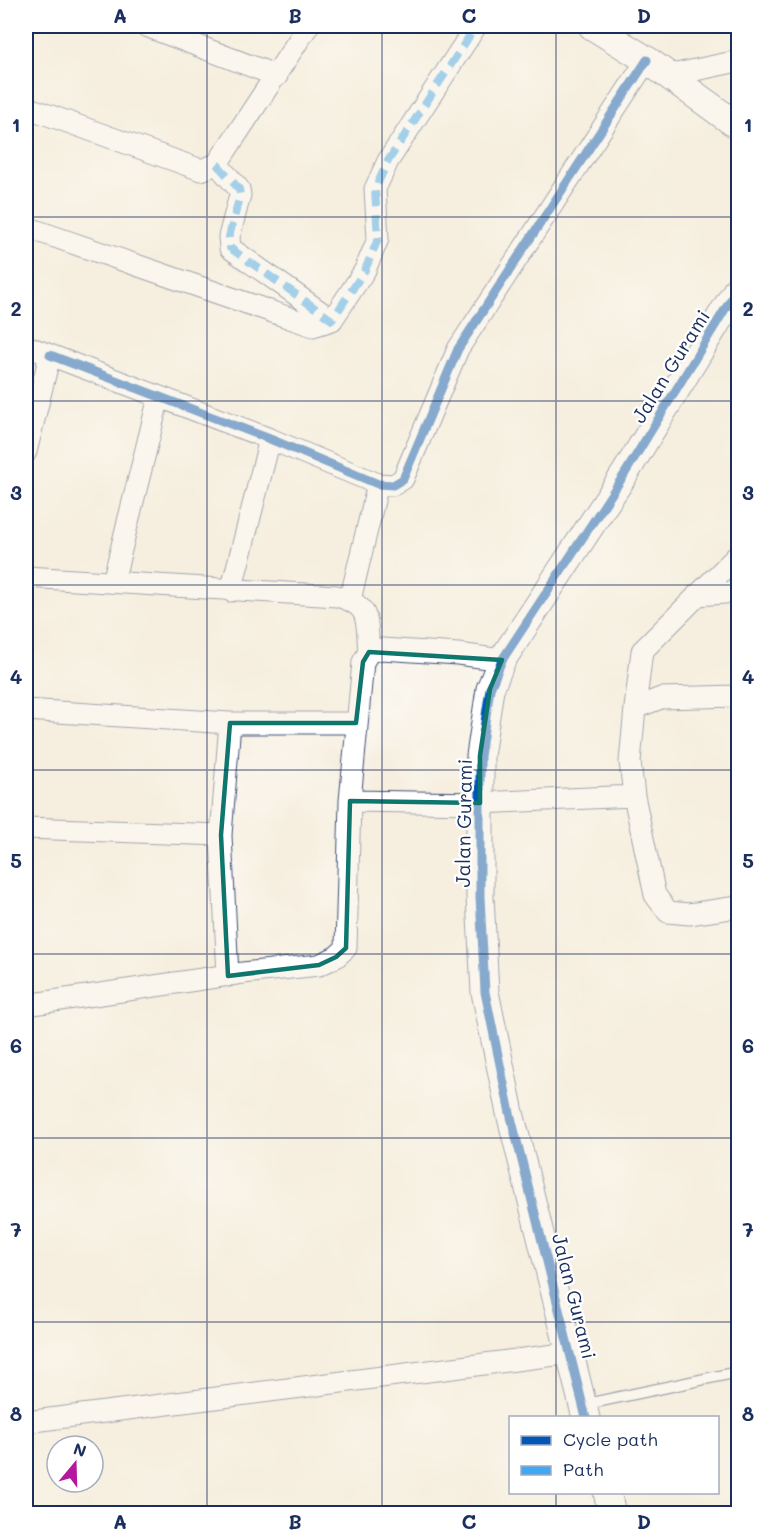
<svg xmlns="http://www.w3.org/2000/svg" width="764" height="1539" font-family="Mali,sans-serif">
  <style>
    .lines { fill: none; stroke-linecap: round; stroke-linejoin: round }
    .service-casing { stroke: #3c4c71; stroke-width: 13 }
    .minor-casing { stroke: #3c4c71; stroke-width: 23 }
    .tertiary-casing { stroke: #3c4c71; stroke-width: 29 }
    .service { stroke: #fff; stroke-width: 10 }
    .minor { stroke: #fff; stroke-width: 21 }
    .tertiary { stroke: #fff; stroke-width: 27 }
    .quiet { stroke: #3fa9f5; stroke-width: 8; stroke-dasharray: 15 8; stroke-linecap: butt }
    .cycleway-casing { stroke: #fff; stroke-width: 13 }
    .cycleway { stroke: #0057b8; stroke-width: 9 }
    .marked { fill: none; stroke: #0f766e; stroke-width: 4.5; stroke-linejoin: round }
    .grid { fill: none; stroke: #1b2f5e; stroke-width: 1.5; stroke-opacity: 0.55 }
    .labels { text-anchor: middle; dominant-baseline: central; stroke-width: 4.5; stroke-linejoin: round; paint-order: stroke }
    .street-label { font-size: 20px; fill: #1b2f5e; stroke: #fff }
    .neatline { fill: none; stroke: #1b2f5e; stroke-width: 2 }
    .grid-label { font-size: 20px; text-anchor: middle; font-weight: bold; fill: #1b2f5e }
  </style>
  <rect width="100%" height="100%" fill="#fff"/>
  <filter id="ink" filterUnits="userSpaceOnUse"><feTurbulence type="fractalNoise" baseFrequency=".0167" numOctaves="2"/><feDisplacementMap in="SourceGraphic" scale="12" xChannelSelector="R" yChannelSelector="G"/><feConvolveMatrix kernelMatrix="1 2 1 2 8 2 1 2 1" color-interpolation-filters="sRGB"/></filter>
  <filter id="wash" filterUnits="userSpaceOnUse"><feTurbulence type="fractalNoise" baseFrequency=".008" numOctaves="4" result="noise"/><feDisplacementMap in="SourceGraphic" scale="24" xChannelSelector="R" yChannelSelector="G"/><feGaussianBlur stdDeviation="1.35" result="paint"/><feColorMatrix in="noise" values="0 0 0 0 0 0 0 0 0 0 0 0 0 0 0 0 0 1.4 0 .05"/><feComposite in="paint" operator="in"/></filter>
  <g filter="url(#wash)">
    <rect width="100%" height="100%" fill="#f6eede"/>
  </g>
  <g filter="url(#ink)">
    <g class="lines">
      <defs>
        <path id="service" d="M582,1405L738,1372"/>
        <path id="minor" d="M146,26L277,76
          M667,76L738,61
          M26,107L201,170L217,164L308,26
          M217,164L239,189L240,195L229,237L230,248L332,320
          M26,227L313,326L332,320L365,270L378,239L375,189L388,161L476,26
          M26,346L50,355L26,452
          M50,355L270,439L378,484L393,485L403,479L458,349L647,60
          M26,577L337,596C372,606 366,620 369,652
          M113,582L159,397
          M231,591L270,439
          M697,595L738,592
          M350,600L378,484
          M502,660L458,654L382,649L369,652L363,662L350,801L480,803L634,796L630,762L635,708L661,698L738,696
          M635,708L642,651L738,555
          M26,710L230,723H356
          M634,796L655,895L668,912L689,914L738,907
          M26,828L221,835
          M228,976L221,835L230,723
          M26,1005L243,973L319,965L336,957L346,948L350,801
          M26,1422L571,1353"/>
        <path id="tertiary" d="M592,26L647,60L738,126
          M586,1418L510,1113L485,992L480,897V756L490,689L502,660L624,475L738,288
          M607,1492L612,1514"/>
      </defs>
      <use href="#service" class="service-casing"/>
      <use href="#minor" class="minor-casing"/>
      <use href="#tertiary" class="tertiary-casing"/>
      <use href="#service" class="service"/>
      <use href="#minor" class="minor"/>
      <use href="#tertiary" class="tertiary"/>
      <path class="quiet" d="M217,164L239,189L240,195L229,237L230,248L332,320L365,270L378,239L375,189L388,161L476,26"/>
      <defs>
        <path id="cycleway" d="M50,355L270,439L378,484L393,485L403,479L458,349L647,60
          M586,1418L510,1113L485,992L480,897V756L490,689L502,660L624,475L738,288"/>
      </defs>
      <use href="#cycleway" class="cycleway-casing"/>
      <use href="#cycleway" class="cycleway"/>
    </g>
  </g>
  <path d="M0 0H764V1539H0ZM369,652L502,660L490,689L480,756V803L350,801L346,948L336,957L319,965L228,976L221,835L230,723H356L363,662Z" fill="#f6eede" fill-opacity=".55" fill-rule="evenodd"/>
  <path class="marked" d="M369,652L502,660L490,689L480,756V803L350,801L346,948L336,957L319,965L228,976L221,835L230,723H356L363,662Z"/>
  <path class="grid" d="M207,26V1514M382,26V1514M556,26V1418M26,217H738M26,401H738M26,585H738M26,770H738M26,954H738M26,1138H738M26,1322H738M556,1492V1514"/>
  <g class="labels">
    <g class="street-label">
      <text transform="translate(670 366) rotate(-58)">Jalan Gurami</text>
      <text transform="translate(463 823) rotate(-89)">Jalan Gurami</text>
      <text transform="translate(575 1296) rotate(76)">Jalan Gurami</text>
    </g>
  </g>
  <rect width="764" height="1539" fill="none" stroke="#fff" stroke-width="66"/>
  <rect x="509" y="1416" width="210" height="78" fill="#ffffff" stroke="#a4acbf" stroke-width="1.5"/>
  <rect x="521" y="1436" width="30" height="9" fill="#0057b8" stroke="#a4acbf" stroke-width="1.5"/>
  <text x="563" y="1446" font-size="18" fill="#1b2f5e">Cycle path</text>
  <rect x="521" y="1466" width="30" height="9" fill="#3fa9f5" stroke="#a4acbf" stroke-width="1.5"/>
  <text x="563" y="1476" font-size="18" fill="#1b2f5e">Path</text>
  <g transform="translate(75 1464) rotate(19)"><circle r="28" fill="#ffffff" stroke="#a4acbf" stroke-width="1.5"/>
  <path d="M0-4.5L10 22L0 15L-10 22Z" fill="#b5179e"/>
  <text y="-9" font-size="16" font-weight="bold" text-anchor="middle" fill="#1b2f5e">N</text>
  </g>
  <rect x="33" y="33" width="698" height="1473" class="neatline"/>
  <g class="grid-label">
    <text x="120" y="23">A</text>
    <text x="295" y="23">B</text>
    <text x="469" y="23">C</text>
    <text x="644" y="23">D</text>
    <text x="16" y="132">1</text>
    <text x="748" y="132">1</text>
    <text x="16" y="316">2</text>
    <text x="748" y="316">2</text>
    <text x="16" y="500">3</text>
    <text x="748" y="500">3</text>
    <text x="16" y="684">4</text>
    <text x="748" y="684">4</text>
    <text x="16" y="868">5</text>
    <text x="748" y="868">5</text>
    <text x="16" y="1053">6</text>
    <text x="748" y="1053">6</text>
    <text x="16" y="1237">7</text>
    <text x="748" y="1237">7</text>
    <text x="16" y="1421">8</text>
    <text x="748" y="1421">8</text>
    <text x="120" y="1529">A</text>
    <text x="295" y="1529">B</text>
    <text x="469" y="1529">C</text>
    <text x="644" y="1529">D</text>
  </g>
</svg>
